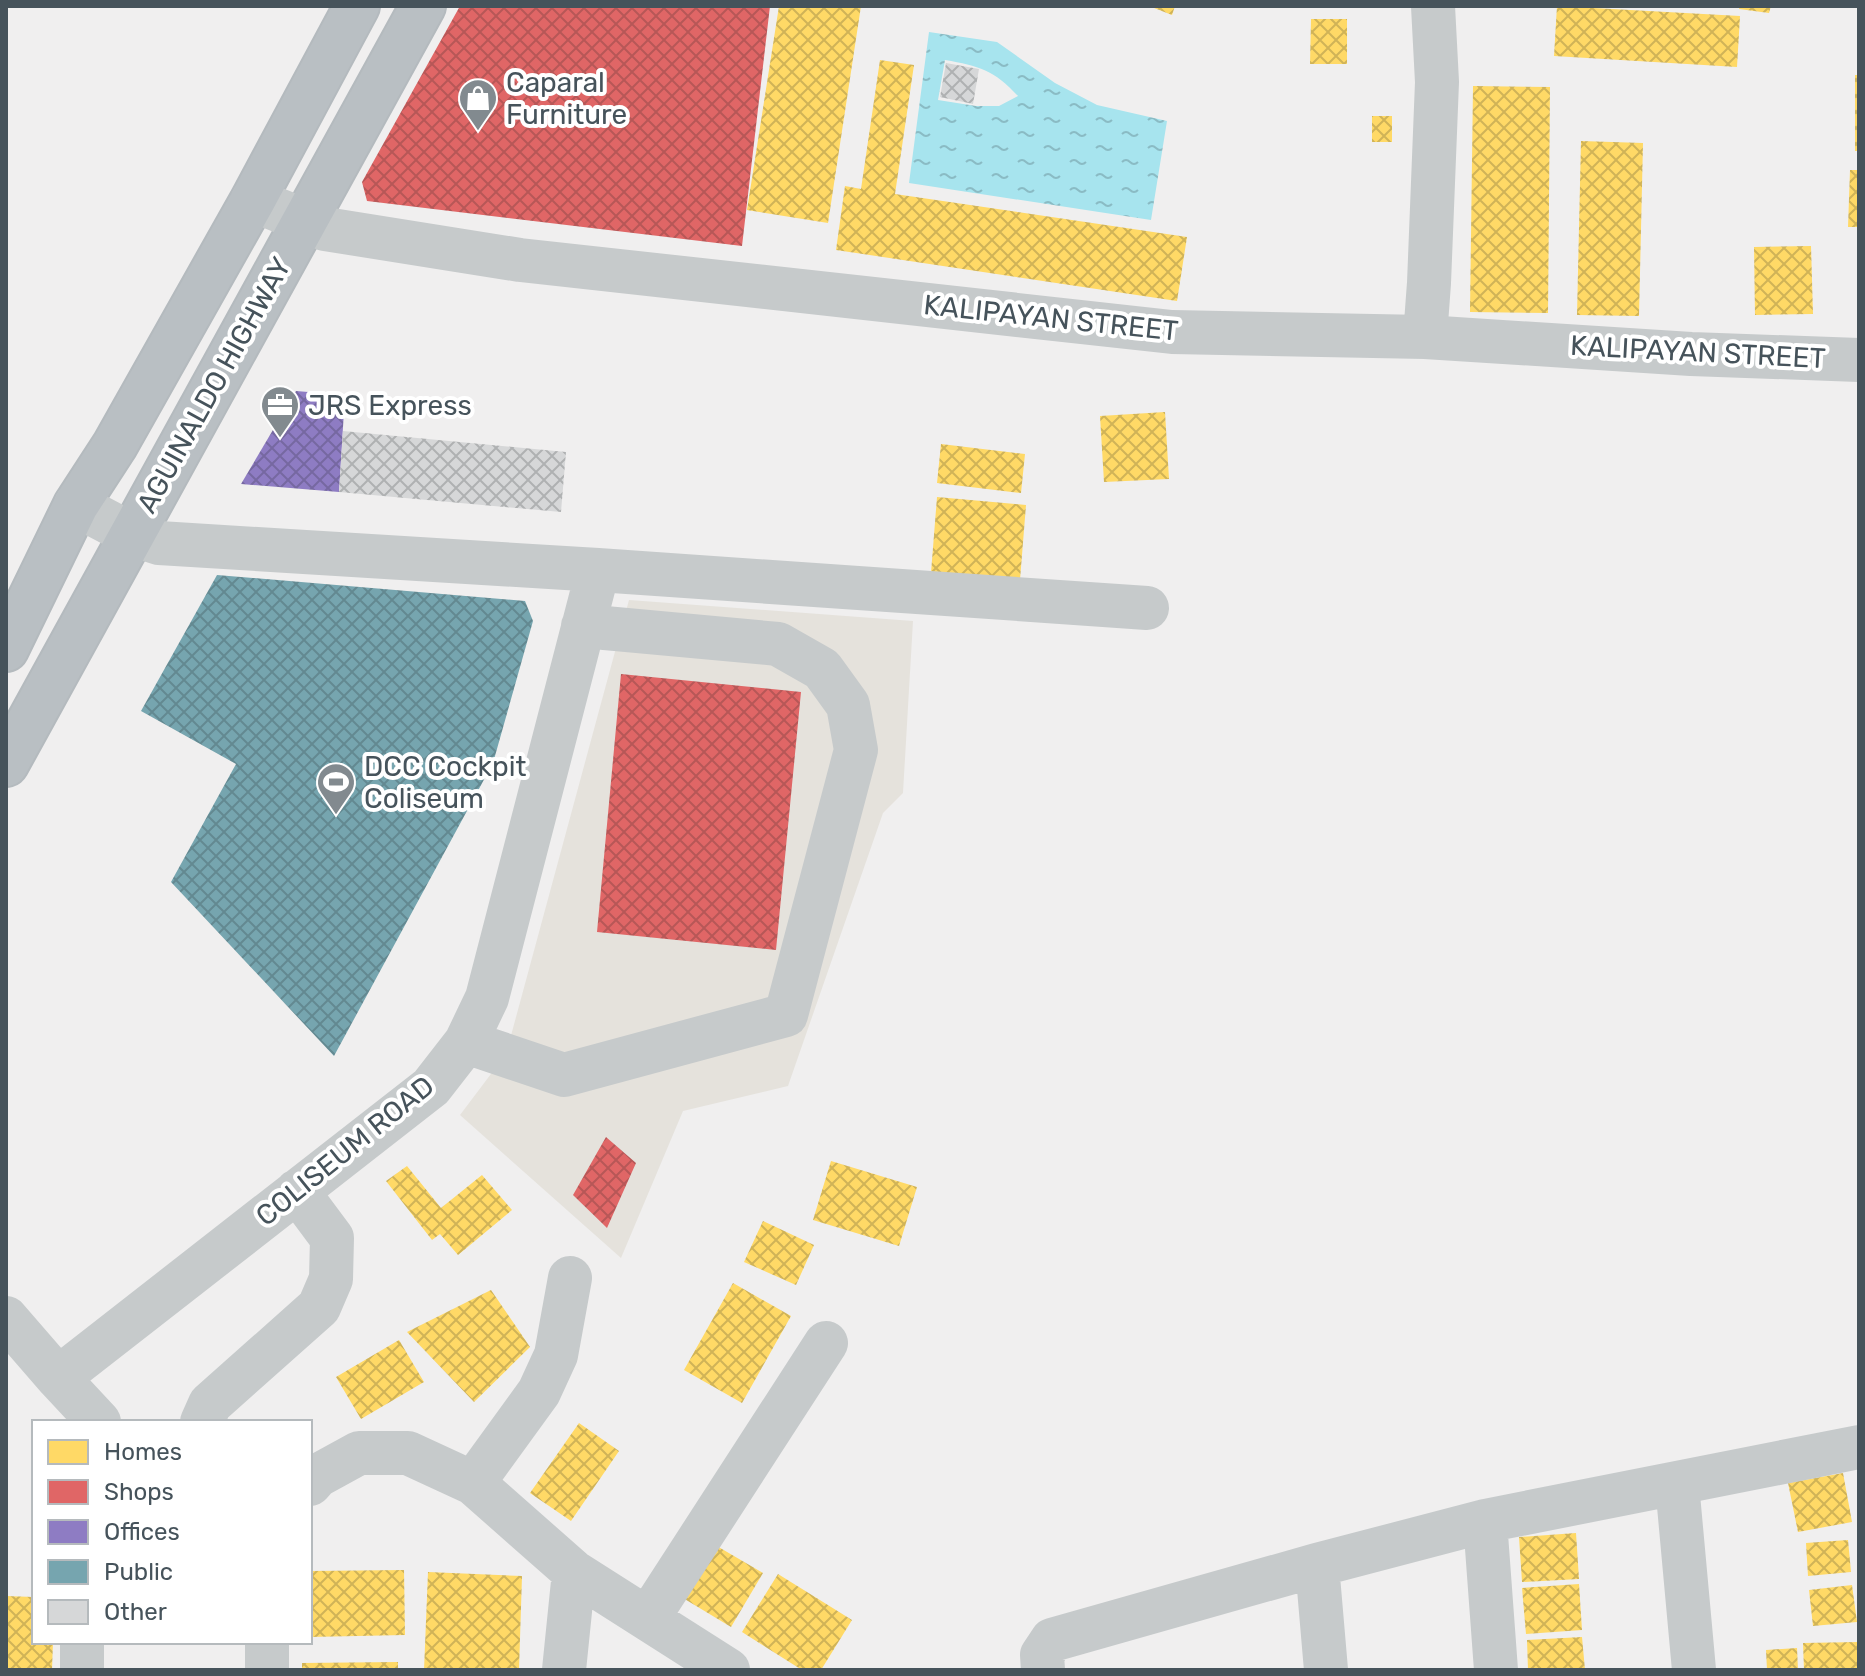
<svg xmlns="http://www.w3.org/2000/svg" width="1865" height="1676" font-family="Rubik,sans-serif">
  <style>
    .commercial { fill: #e5e2dc }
    .water { fill: url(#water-ripples); fill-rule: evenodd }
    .homes { fill: url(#homes-cross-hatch) }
    .shops { fill: url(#shops-cross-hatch) }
    .offices { fill: url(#offices-cross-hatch) }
    .public { fill: url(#public-cross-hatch) }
    .building { fill: url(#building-cross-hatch) }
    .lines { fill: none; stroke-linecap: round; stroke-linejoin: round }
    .highway-casing { stroke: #b4babe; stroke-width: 48 }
    .minor { stroke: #c6cacb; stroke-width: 44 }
    .highway { stroke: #b9bfc3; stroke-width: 44 }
    .labels { text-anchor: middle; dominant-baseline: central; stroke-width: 8; stroke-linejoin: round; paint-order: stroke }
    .poi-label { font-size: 28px; fill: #46535b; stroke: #fff; text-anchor: start }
    .street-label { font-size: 28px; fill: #46535b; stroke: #fff }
  </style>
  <defs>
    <pattern id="water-ripples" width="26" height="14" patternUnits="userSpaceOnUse" patternTransform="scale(2)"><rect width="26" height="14" fill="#a7e4ee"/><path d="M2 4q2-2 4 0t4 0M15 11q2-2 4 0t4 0" fill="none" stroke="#8abbc4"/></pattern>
    <pattern id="homes-cross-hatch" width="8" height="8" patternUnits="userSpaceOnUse" patternTransform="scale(2)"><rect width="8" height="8" fill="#ffd966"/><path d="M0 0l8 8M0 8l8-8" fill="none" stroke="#d0b357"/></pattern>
    <pattern id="shops-cross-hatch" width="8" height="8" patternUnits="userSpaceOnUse" patternTransform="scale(2)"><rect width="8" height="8" fill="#e06666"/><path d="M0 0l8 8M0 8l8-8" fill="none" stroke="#b75757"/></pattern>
    <pattern id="offices-cross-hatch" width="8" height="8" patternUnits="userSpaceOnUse" patternTransform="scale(2)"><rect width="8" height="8" fill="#8e7cc3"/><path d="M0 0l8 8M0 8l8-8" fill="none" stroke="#7668a1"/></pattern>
    <pattern id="public-cross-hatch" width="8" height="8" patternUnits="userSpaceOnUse" patternTransform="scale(2)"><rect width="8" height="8" fill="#76a5af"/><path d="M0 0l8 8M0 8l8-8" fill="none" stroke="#638991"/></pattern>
    <pattern id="building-cross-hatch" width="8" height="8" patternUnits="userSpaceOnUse" patternTransform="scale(2)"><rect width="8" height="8" fill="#d6d7d8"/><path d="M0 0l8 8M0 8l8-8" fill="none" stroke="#afb1b2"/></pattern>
  </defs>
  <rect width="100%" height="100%" fill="#f0efef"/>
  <path class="commercial" d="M629,600L913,621L903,793L883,813L788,1086L683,1111L621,1258L460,1115L506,1054Z"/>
  <path class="water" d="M929,32L997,42L1055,83L1097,105L1167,121L1151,220L909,183ZM945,60C979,66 994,70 1018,96L999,106H976L938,100Z"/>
  <path class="homes" d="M779,6H861L828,223L747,210Z
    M1149,6H1175L1172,15Z
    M1557,6L1740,16L1737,67L1554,56Z
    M1740,6H1771L1769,13L1739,9Z
    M1311,19H1347V64H1310Z
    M880,60L914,65L895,194L1187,237L1177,301L836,250L845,186L861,189Z
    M1855,75H1859V151H1855Z
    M1473,86L1550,87L1548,313L1470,312Z
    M1372,116H1392V142H1372Z
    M1581,141L1643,143L1639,316L1577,315Z
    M1850,170H1859V227H1848Z
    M1811,246L1813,314L1755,315L1754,247Z
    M1165,412L1169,479L1104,482L1100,416Z
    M941,444L1025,454L1021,493L937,483Z
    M937,497L1026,505L1020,580L931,573Z
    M831,1161L917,1187L899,1246L813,1220Z
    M407,1166L441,1208L482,1175L512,1210L458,1255L440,1234L432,1240L386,1181Z
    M763,1221L814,1245L796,1285L744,1262Z
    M733,1283L791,1316L742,1403L684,1370Z
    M491,1290L530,1347L474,1402L407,1332Z
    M399,1340L424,1382L361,1419L336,1377Z
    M579,1423L619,1451L571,1521L530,1493Z
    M1843,1473L1852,1522L1798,1532L1788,1483Z
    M1576,1533L1579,1579L1522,1582L1519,1537Z
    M1848,1540L1851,1572L1808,1576L1806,1543Z
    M710,1542L763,1573L731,1627L678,1595Z
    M404,1570L405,1635L310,1637V1571Z
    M428,1572L522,1576L519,1670H424Z
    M778,1574L852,1620L821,1670H802L742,1632Z
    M1579,1584L1582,1630L1526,1634L1522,1588Z
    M1852,1585L1857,1622L1813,1626L1809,1590Z
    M6,1596L34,1597V1642H53L52,1670H6Z
    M1582,1637L1585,1670H1528L1527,1640Z
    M1858,1642L1859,1670H1804L1803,1643Z
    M1797,1648L1798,1670H1767L1766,1650Z
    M398,1662V1670H302V1663Z"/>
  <path class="shops" d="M460,6H770L742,246L367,201L362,182Z
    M621,674L801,692L776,950L597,932Z
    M606,1137L636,1163L607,1228L573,1195Z"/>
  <path class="offices" d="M296,391L345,395L339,492L241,484Z"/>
  <path class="public" d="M217,575L525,601L533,621L493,763L334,1056L171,882L236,764L141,711Z"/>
  <path class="building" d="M946,63L979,69L973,104L940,97Z
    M343,431L566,452L561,512L339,492Z"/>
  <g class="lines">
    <defs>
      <path id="highway" d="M6,649L76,505L115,445L253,200L357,6
        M6,764L423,6"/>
    </defs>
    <use href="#highway" class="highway-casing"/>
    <path class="minor" d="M253,200L325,229L520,260L1172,332L1425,337L1691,354L1859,360
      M1425,337L1429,283L1437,82L1433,6
      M76,505L131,534L159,543L598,570L1147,608
      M466,1042L564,1075L786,1015L856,750L848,705L822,669L778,644L583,626
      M6,1318L58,1378L99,1422
      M58,1378L431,1087L466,1042L487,998L598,570
      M202,1422L210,1404L319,1307L331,1279L332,1238L297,1191
      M473,1483L539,1392L556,1355L570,1278
      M310,1484L317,1476L359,1453H408L473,1483L574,1572L728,1670
      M1677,1484L1694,1670
      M1485,1521L1496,1670
      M1317,1565L1326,1670
      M648,1618L826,1343
      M82,1642V1670
      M267,1670V1642
      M564,1670L574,1572
      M1043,1670L1042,1655L1052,1640L1317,1565L1485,1521L1859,1447"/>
    <use href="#highway" class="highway"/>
  </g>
  <defs>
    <symbol id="shop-pin" viewBox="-11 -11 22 30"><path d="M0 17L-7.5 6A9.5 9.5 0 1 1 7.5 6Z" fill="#828a8f" stroke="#fff"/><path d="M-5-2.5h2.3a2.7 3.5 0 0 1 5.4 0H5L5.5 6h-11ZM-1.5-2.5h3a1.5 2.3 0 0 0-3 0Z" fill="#fff"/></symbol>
    <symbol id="office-pin" viewBox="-11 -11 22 30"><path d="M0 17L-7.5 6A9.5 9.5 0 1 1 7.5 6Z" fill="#828a8f" stroke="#fff"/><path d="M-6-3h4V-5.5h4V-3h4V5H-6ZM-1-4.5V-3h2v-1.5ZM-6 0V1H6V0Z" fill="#fff"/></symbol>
    <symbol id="stadium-pin" viewBox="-11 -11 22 30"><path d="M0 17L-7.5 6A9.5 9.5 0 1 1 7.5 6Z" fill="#828a8f" stroke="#fff"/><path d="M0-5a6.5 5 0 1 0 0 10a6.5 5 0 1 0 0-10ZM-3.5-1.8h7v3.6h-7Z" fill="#fff"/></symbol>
  </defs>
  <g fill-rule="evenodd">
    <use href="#shop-pin" x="456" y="76" width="44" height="60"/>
    <use href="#office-pin" x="258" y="383" width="44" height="60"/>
    <use href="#stadium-pin" x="314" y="760" width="44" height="60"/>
  </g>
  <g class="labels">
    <g class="poi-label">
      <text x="506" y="82">Caparal<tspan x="506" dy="32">Furniture</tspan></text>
      <text x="308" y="405">JRS Express</text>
      <text x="364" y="766">DCC Cockpit<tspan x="364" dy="32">Coliseum</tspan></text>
    </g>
    <g class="street-label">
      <text transform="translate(1051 318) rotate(6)">KALIPAYAN STREET</text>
      <text transform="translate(1698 352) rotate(3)">KALIPAYAN STREET</text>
      <text transform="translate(214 385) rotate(-61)">AGUINALDO HIGHWAY</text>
      <text transform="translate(345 1151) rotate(-39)">COLISEUM ROAD</text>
    </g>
  </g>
  <rect width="1865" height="1676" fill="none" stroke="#46535b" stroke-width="16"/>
  <rect x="32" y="1420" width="280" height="224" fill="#ffffff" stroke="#b5babd" stroke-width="2"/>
  <rect x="48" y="1440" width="40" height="24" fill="#ffd966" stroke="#b5babd" stroke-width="2"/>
  <text x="104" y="1460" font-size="24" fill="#46535b">Homes</text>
  <rect x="48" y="1480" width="40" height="24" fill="#e06666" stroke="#b5babd" stroke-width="2"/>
  <text x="104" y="1500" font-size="24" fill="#46535b">Shops</text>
  <rect x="48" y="1520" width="40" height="24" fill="#8e7cc3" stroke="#b5babd" stroke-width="2"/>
  <text x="104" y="1540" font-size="24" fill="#46535b">Offices</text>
  <rect x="48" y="1560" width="40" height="24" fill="#76a5af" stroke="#b5babd" stroke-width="2"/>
  <text x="104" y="1580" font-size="24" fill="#46535b">Public</text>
  <rect x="48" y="1600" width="40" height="24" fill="#d6d7d8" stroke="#b5babd" stroke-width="2"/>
  <text x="104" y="1620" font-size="24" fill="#46535b">Other</text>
</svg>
